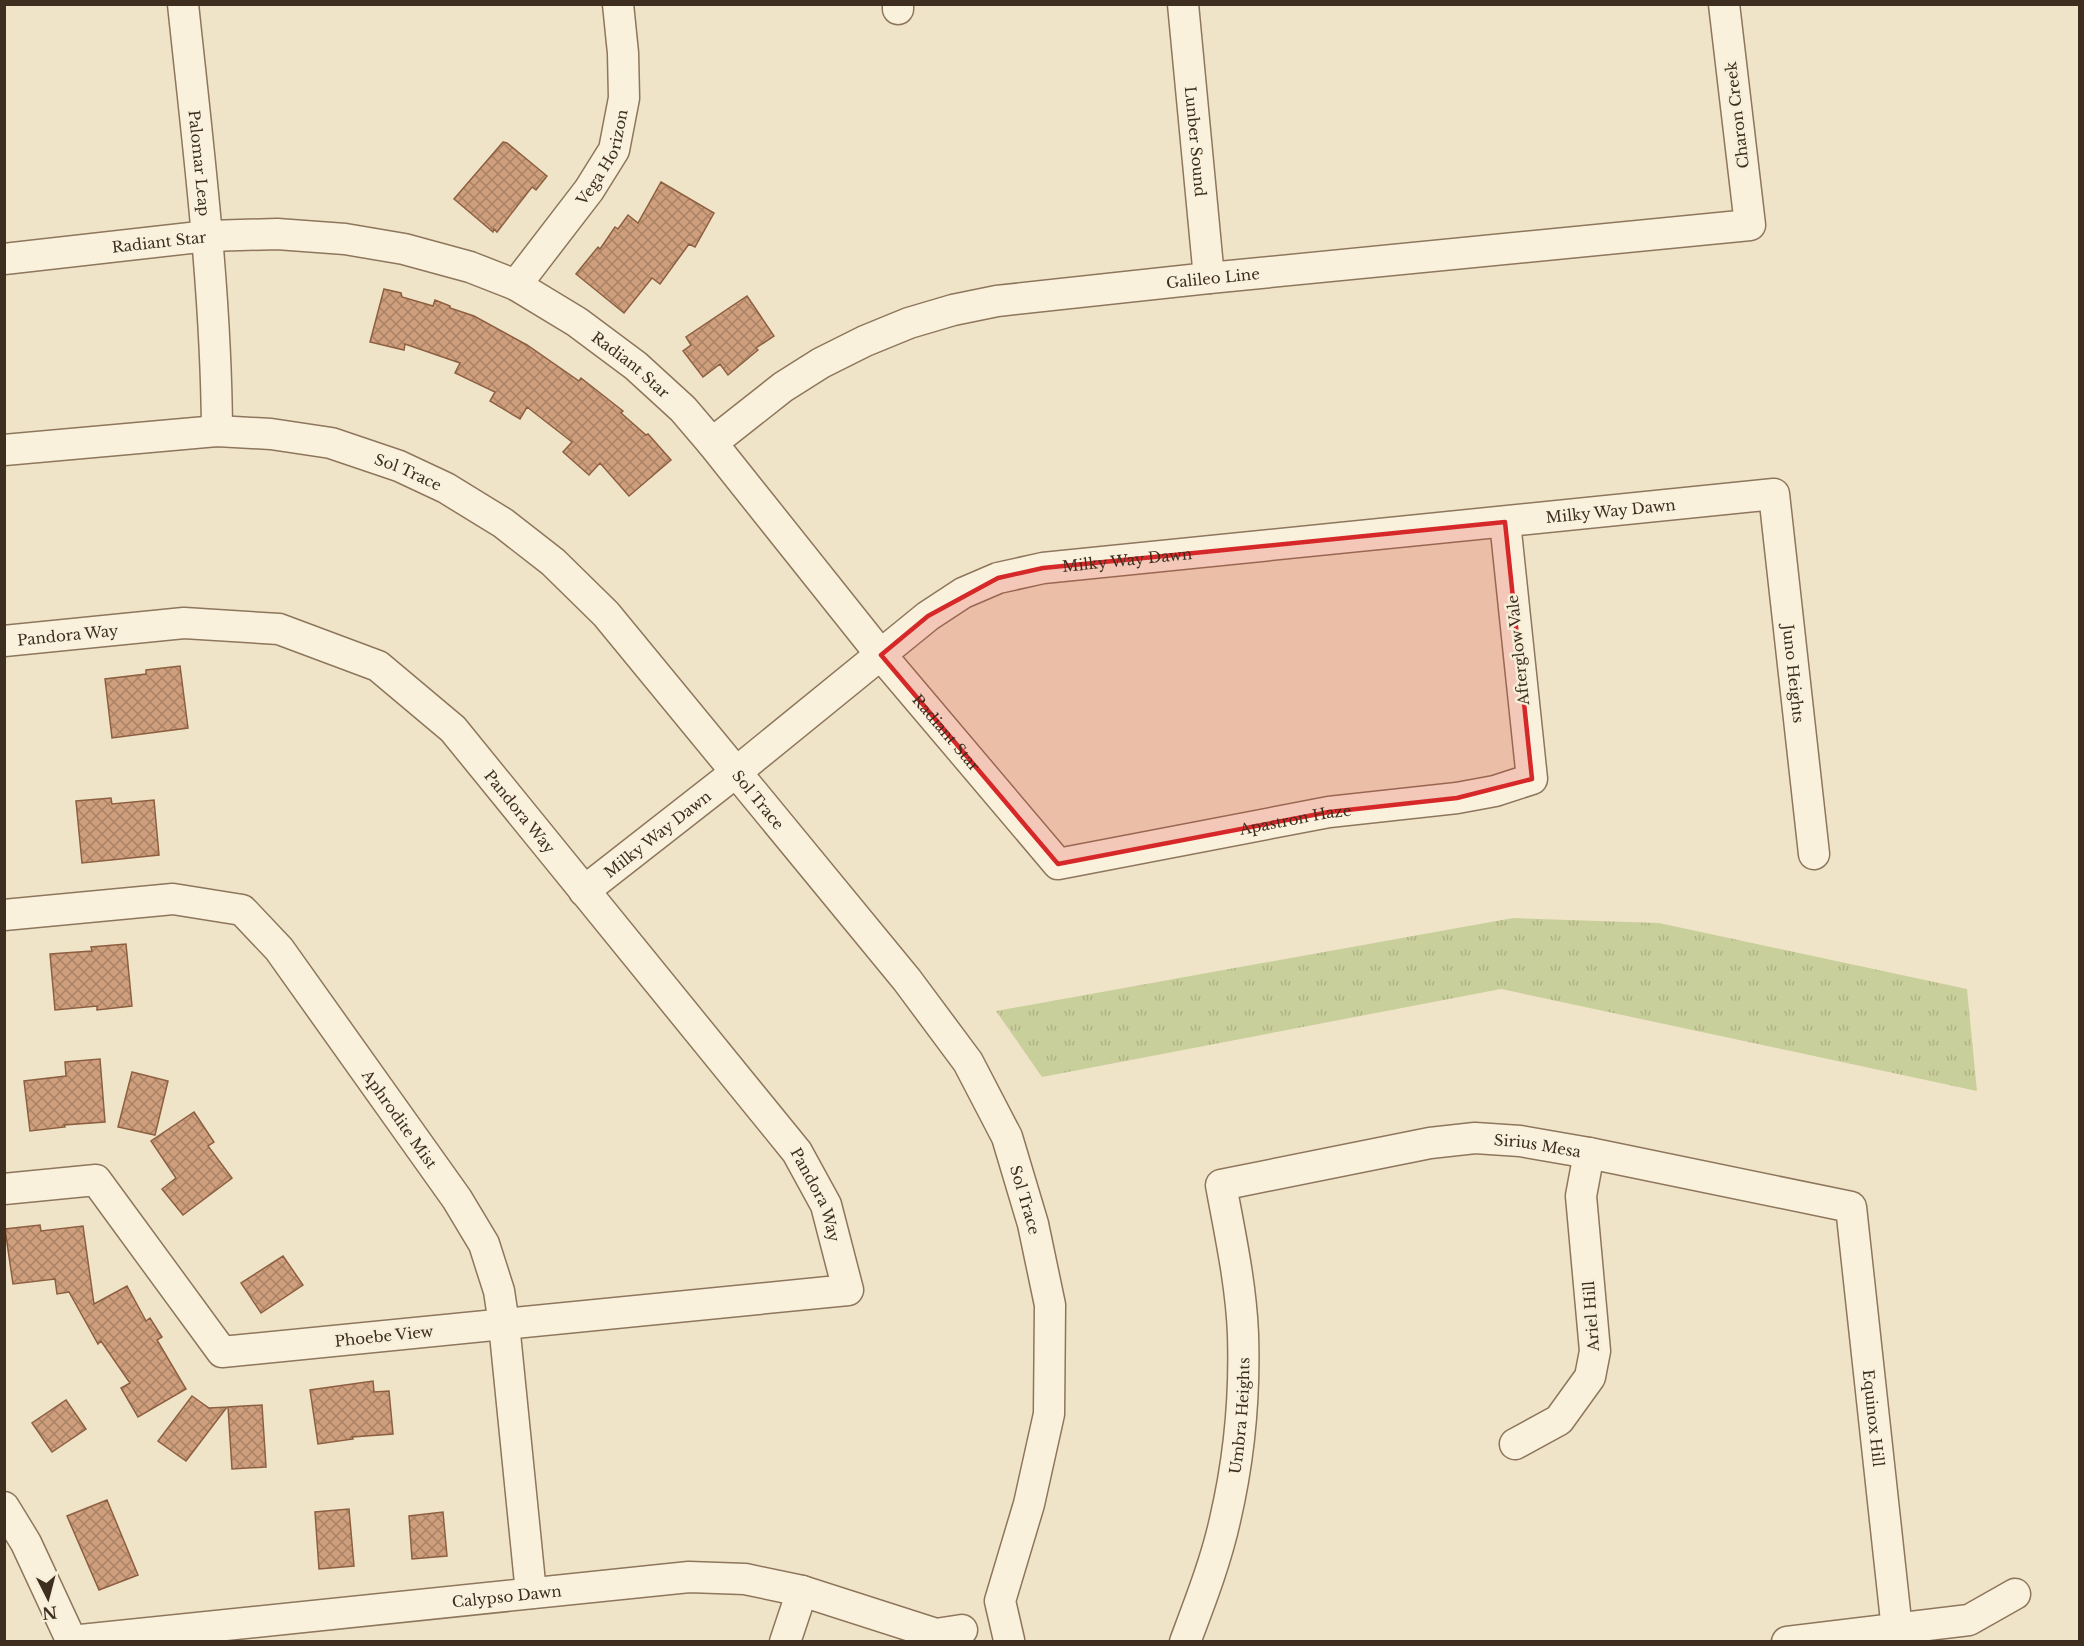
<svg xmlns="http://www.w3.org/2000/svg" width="2084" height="1646" font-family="'Libre Baskerville',serif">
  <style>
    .grass { fill: url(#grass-tufts) }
    .building { fill: url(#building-cross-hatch); stroke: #8d5f41; stroke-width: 1.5 }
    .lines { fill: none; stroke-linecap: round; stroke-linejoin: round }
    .minor-casing { stroke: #8d765c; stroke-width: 33 }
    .minor { stroke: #faf1dc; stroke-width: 30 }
    .marked { fill: #d62828; fill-opacity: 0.2; stroke: #d62828; stroke-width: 4.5; stroke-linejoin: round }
    .labels { text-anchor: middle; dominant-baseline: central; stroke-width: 5; stroke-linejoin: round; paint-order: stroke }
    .street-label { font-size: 15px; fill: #3d2e20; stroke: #f7eed8 }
  </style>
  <defs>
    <pattern id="grass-tufts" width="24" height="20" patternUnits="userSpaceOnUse" patternTransform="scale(1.5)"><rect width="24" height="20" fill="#c9cf9b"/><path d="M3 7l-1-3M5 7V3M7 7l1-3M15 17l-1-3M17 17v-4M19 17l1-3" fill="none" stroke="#aeb285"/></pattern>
    <pattern id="building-cross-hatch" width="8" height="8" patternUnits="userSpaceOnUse" patternTransform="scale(1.5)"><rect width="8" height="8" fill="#cf9f7d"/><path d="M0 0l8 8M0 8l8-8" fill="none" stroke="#a98266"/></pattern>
  </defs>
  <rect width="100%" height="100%" fill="#f0e4c8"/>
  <path class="grass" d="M1513,918L1659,923L1967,989L1977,1091L1501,989L1042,1077L996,1011Z"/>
  <path class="building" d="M503,142L507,143L547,176L536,190L532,187L497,232L494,229L493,232L454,199Z
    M661,182L714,213L695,247L689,244L660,284L652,278L624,313L576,274L598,247L600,249L615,227L618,229L628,215L638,223Z
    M384,289L401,293L402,297L433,306L435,300L450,306V308L474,316L527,345L579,381L581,378L623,411L621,413L646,435L648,434L671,460L629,496L600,463L589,475L563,452L572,442L527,407L520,419L490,401L495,392L455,373L460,363L405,344L404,350L370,342Z
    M747,296L774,336L756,348L758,350L728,375L720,364L703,377L683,351L691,345L686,337Z
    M180,666L188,728L112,738L105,679L146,674V670Z
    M111,798L112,804L154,800L159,855L82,863L76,801Z
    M126,944L132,1006L97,1010V1006L55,1010L50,954L92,951L91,947Z
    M100,1059L105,1122L64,1125L65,1127L30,1131L24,1081L66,1076L65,1062Z
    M132,1072L168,1081L155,1135L118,1127Z
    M194,1112L214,1142L208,1146L232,1178L183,1215L162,1189L176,1178L151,1141Z
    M40,1225L41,1231L83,1226L94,1304L127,1286L146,1321L150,1318L162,1337L157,1340L186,1389L138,1417L121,1388L130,1383L101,1341L98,1344L69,1292L57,1294L55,1279L13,1284L5,1229Z
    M283,1256L303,1285L261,1313L241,1283Z
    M373,1381L374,1392L389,1391L393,1434L352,1437L353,1439L318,1444L310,1390Z
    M192,1396L209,1408L227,1407L186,1461L158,1441Z
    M66,1400L86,1429L52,1452L32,1423Z
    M262,1405L266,1467L232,1469L228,1407Z
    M107,1500L138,1575L99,1590L67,1516Z
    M349,1509L354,1566L319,1569L315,1512Z
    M443,1512L447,1556L412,1559L409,1516Z"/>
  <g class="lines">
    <defs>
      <g id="minor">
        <path id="s1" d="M183,4C198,146 216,288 217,431"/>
        <path d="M898,4V9"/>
        <path id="s2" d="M1183,4L1209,278"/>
        <path id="s3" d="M4,259L208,236L277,234L345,239L404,249L470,267L516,285L577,322L636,366L683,409L712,443L881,655L1058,864L1329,812L1457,798L1495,791L1532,779L1505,522"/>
        <path id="s4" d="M516,285L589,190L614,150L624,98L623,53L618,4"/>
        <path id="s5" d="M712,443L783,387L821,363L865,341L909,323L953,310L997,301L1209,278L1750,225L1724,4"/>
        <path id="s6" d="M4,450L217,431L271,434L331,443L399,466L446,488L503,523L553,562L606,614L907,980L968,1062L1007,1137L1033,1224L1050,1305L1049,1414L1029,1504L1000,1601L1009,1640"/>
        <path id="s7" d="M4,641L184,623L279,629L378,666L453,729L797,1152L826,1205L848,1290L222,1352L96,1180L4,1189"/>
        <path id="s8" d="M584,891L735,773L928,616L963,593L998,578L1043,568L1774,494L1814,854"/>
        <path id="s9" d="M4,915L173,899L242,910L279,949L457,1199L484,1244L499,1291L504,1324L531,1593"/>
        <path d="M1515,1444L1559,1420L1590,1377L1595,1351L1581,1196L1589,1153"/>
        <path d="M4,1507L26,1543L72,1642"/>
        <path id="s10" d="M71,1641L689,1577L745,1579L802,1591L936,1634L962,1630"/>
        <path d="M785,1642L802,1591"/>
        <path id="s11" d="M1185,1642C1200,1602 1216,1561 1225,1520C1239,1460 1245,1395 1243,1334C1241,1284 1230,1234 1221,1185L1430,1143L1475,1138L1520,1141L1589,1153L1851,1207L1897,1630"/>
        <path d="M1787,1642L1969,1620L2015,1594"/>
      </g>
    </defs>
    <use href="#minor" class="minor-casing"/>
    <use href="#minor" class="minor"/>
  </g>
  <path class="marked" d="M1505,522L1532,779L1457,798L1329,812L1058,864L881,655L928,616L998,578L1043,568Z"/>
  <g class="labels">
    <g class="street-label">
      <text transform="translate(1737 115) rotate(-97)">Charon Creek</text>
      <text stroke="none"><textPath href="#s2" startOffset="138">Lunber Sound</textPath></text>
      <text stroke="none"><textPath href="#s4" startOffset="156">Vega Horizon</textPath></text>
      <text stroke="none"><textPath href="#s1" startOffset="160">Palomar Leap</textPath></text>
      <text stroke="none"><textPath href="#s3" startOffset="156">Radiant Star</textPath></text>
      <text stroke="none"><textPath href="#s5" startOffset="540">Galileo Line</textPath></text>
      <text stroke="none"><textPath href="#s3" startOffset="660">Radiant Star</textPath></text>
      <text stroke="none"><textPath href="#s6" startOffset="411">Sol Trace</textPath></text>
      <text stroke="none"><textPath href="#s8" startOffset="1137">Milky Way Dawn</textPath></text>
      <text stroke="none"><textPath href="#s8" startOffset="651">Milky Way Dawn</textPath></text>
      <text stroke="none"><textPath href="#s7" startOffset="64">Pandora Way</textPath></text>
      <text transform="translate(1518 650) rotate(-96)">Afterglow Vale</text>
      <text stroke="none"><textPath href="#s8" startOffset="1482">Juno Heights</textPath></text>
      <text stroke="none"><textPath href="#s3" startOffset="1146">Radiant Star</textPath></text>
      <text stroke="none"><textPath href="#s6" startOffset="897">Sol Trace</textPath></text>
      <text stroke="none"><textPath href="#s7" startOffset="586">Pandora Way</textPath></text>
      <text stroke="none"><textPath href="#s3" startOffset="1560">Apastron Haze</textPath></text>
      <text stroke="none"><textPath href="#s8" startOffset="93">Milky Way Dawn</textPath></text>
      <text stroke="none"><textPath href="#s9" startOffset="502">Aphrodite Mist</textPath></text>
      <text stroke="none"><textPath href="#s11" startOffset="788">Sirius Mesa</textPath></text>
      <text stroke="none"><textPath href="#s7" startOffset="1072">Pandora Way</textPath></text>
      <text stroke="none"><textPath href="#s6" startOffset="1383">Sol Trace</textPath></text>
      <text transform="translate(1591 1316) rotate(-94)">Ariel Hill</text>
      <text transform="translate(384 1336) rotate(-6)">Phoebe View</text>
      <text stroke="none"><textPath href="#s11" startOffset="234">Umbra Heights</textPath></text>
      <text stroke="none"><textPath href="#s11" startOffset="1320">Equinox Hill</textPath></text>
      <text stroke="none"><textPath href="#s10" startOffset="438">Calypso Dawn</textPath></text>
    </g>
  </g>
  <rect width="2084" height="1646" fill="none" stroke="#3d2e20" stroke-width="12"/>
  <g transform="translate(48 1598) rotate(174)" stroke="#f7eed8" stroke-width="4.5" paint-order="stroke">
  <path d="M0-4.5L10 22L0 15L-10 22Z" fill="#3d2e20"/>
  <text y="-9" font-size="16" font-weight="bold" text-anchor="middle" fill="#3d2e20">N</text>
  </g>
</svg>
